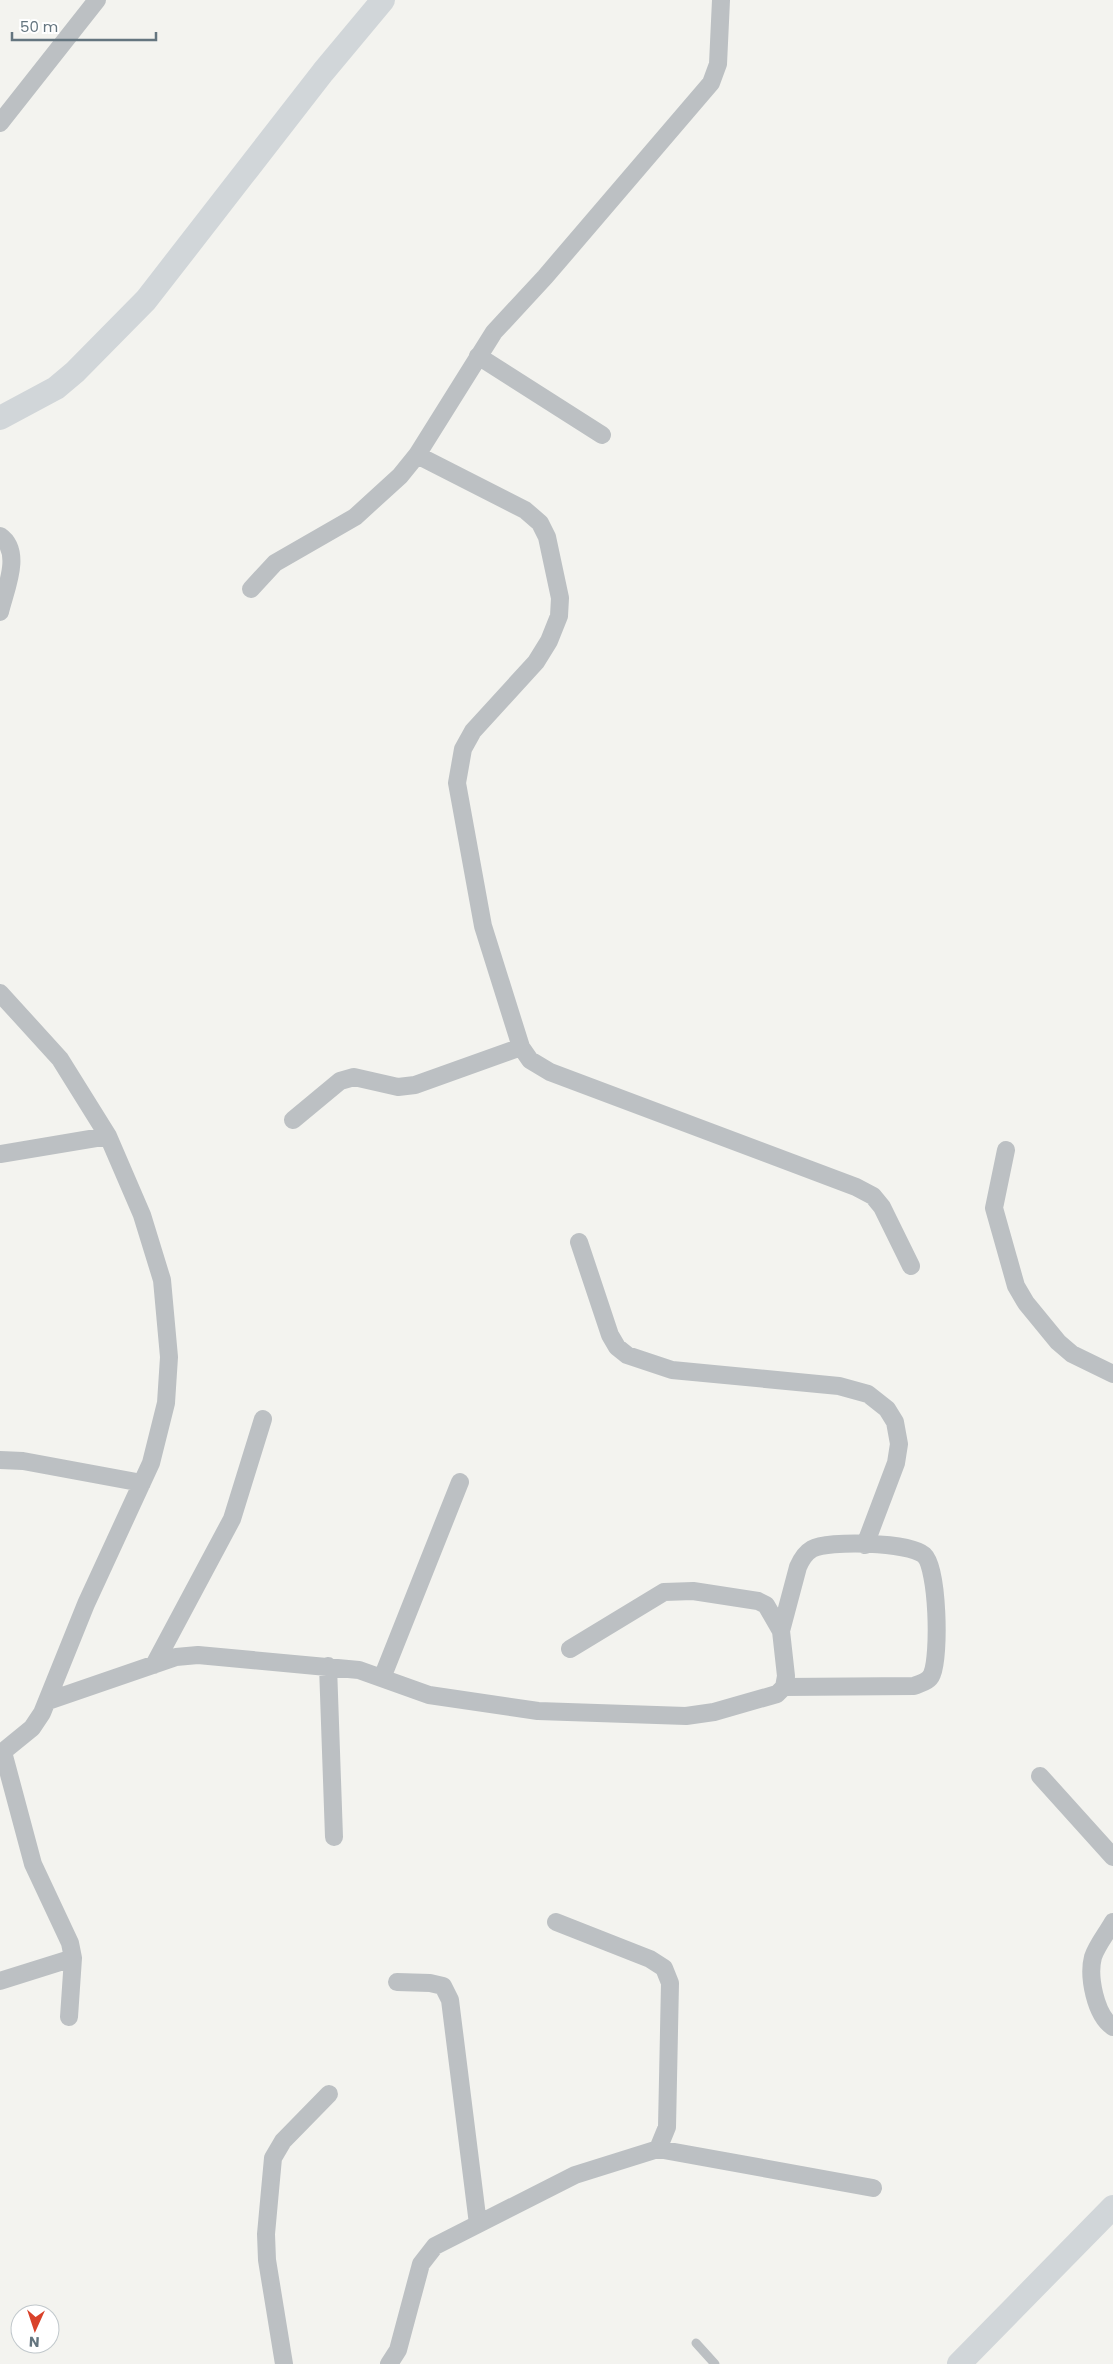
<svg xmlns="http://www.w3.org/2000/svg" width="1113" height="2364" font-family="Poppins,sans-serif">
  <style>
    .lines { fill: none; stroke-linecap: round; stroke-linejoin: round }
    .lane { stroke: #bcc0c3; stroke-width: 9 }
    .street { stroke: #bcc0c3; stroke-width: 18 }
    .secondary { stroke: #d1d6d9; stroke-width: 24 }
  </style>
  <rect width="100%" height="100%" fill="#f3f3ef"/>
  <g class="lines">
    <path class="lane" d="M696,2343L715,2364"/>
    <path class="street" d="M0,123L97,0
      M478,356L602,435
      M417,455L525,510L540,523L547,537L560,598L559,616L549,641L536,662L473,731L463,749L457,783L483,926L521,1047L530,1060L550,1072L856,1187L873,1196L882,1207L911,1266
      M0,536C23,552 5,590 0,612
      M251,589L275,563L355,517L400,476L417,455L494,332L545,277L711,83L718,64L721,0
      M0,993L60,1059L108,1136L142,1215L162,1280L169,1357L166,1403L151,1463L86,1604L42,1713L32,1728L0,1754
      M293,1120L340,1081L354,1077L398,1087L415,1085L521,1047
      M1006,1150L994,1208L1016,1286L1026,1303L1058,1342L1072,1354L1113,1374
      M0,1154L108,1136
      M579,1242L610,1335L617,1347L627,1355L672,1370L839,1386L868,1394L887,1409L895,1422L899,1444L896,1463L865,1545
      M0,1460L23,1461L142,1483
      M781,1631L798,1567C801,1560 805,1553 812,1549C828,1540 909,1542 924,1555C938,1568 940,1655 932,1674C929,1682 921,1683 914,1686L784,1687
      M154,1665L232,1519L263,1419
      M328,1666L334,1837
      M382,1678L460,1482
      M48,1701L176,1657L198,1655L359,1670L429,1695L538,1711L686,1716L714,1712L777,1694L784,1687L786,1676L781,1631L766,1605L758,1601L693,1591L664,1592L570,1649
      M3,1752L33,1864L70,1943L73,1958L69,2017
      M1040,1776L1113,1857
      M1113,1922C1107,1933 1097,1945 1093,1957C1088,1976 1095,2015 1113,2027
      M0,1981L73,1958
      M397,1982L430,1983L443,1986L450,2000L478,2224
      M658,2149L873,2188
      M284,2364L267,2260L266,2234L273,2158L283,2141L329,2094
      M389,2364L398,2350L421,2264L435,2246L575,2175L658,2149L667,2127L670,1983L664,1968L650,1959L556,1922"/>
    <path class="secondary" d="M0,418L56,388L75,372L146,300L323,72L383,0
      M959,2364L1113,2207"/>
  </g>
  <g transform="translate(35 2329) rotate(183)"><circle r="24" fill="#ffffff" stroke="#c1c8cc"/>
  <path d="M0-4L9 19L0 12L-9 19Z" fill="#d9422a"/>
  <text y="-8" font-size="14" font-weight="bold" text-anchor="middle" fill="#64757f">N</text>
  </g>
  <path d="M12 32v8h144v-8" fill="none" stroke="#64757f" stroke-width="2.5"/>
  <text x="20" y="32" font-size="15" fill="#64757f" stroke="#ffffff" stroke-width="4" paint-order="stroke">50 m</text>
</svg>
